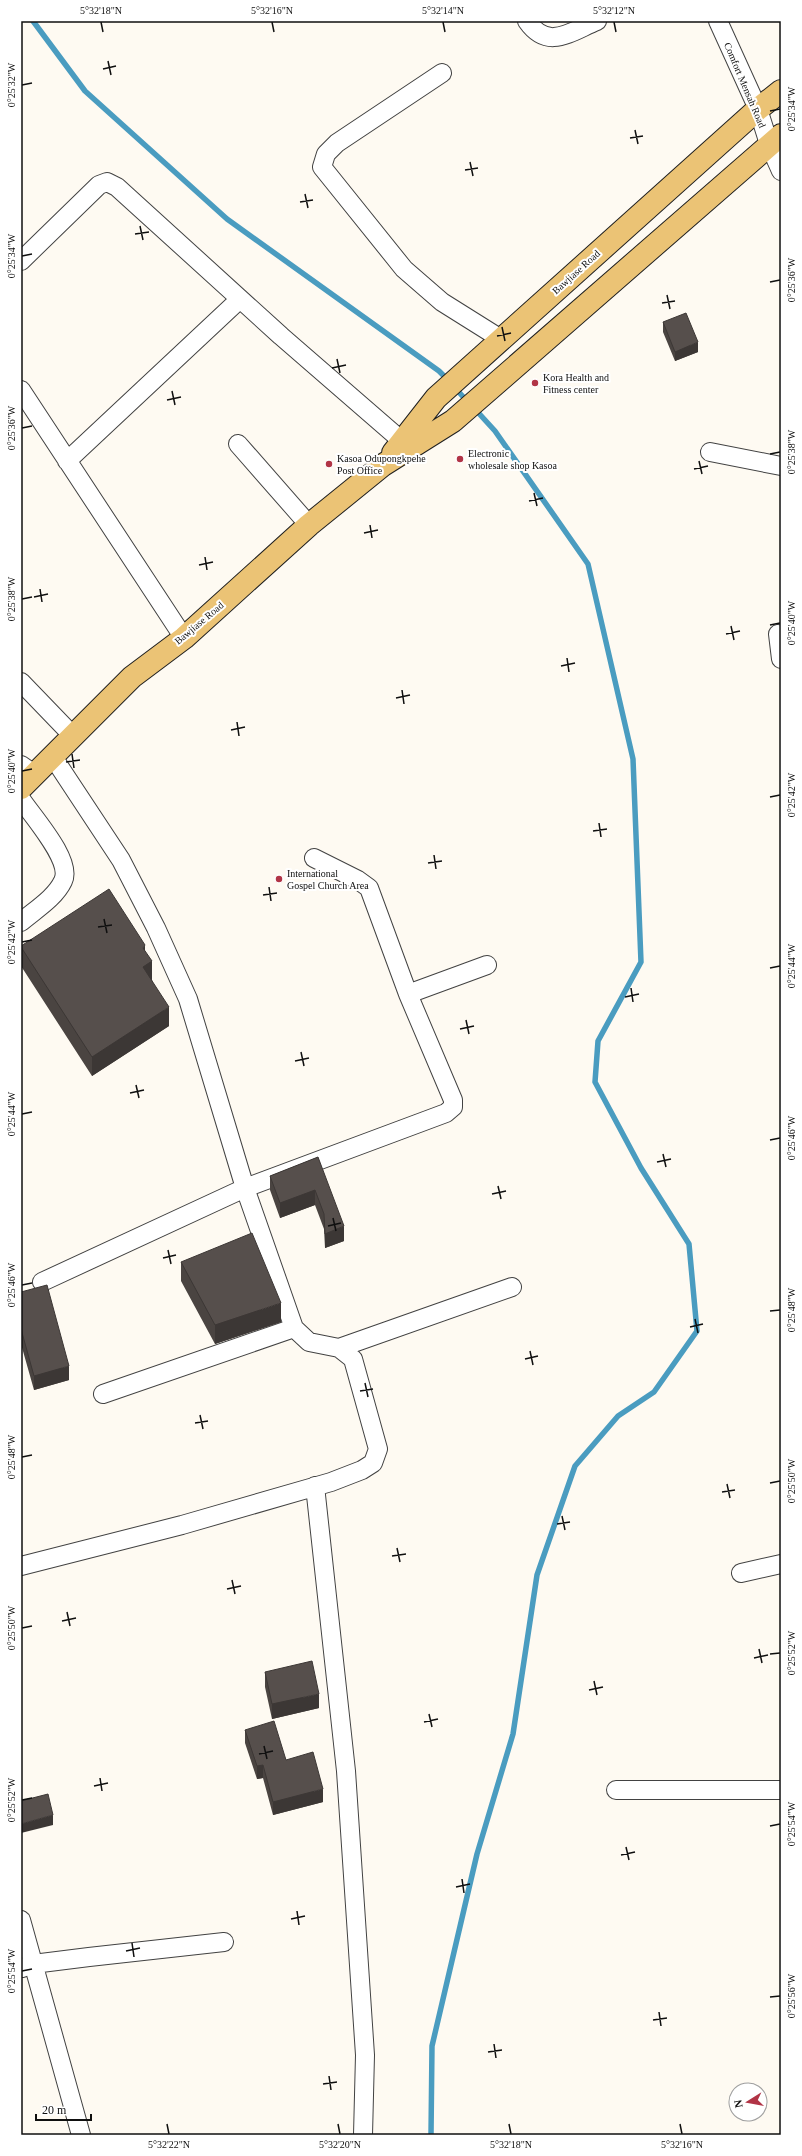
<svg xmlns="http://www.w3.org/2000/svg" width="802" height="2156" font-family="'Times New Roman',serif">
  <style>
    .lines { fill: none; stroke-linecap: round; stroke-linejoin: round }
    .stream { stroke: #4a9cc0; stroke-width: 5.5 }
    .minor-casing { stroke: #424242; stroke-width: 20 }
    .major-casing { stroke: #202020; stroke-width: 24 }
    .minor { stroke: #fff; stroke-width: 18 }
    .major { stroke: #ebc375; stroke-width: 22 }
    .wall { fill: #4a4441 }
    .shaded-wall { fill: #3c3735 }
    .building { fill: #564f4c; stroke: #3c3735 }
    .ticks { fill: none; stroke: #0f0f0f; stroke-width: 1.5 }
    .poi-dot { fill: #b13446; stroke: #fff; stroke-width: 1.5 }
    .labels { text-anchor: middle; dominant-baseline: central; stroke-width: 4; stroke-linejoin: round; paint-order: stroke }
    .street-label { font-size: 10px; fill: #0f0f0f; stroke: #fff }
    .poi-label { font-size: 10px; fill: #0f0f0f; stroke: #fff; text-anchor: start }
    .neatline { fill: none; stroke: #0f0f0f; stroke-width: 1.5 }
    .ticks-label { font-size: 10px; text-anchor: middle; fill: #0f0f0f }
  </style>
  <rect width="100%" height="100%" fill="#fefaf2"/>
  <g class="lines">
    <path class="stream" d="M33,21L85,91L227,219L439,371L449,381
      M455,388L468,402
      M431,2135L432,2046L477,1854L513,1734L537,1575L575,1466L618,1416L654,1392L697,1331L689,1244L641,1168L595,1082L598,1041L641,962L633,759L588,564L495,431L474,408"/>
    <defs>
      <path id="minor" d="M527,21C548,51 570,32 597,21
        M718,21L758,109L769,144L781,171
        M442,73L337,143L326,154L322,167L404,269L442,302L501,339
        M21,261L99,185L107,182L117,187L281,336L402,441
        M21,390L184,638
        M238,444L309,525
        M710,452L781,466
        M67,461L240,299
        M778,634L781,659
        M21,682L74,737
        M21,765L34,774
        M21,799C33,817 73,861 63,881C55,898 35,910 21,922
        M408,994L487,965
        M42,1282L245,1188L446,1113L453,1107V1100L408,994L369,888L358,880L314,858
        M339,1348L512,1287
        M103,1394L294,1328
        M315,1486L346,1771L365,2055L363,2135
        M21,1566L182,1525L331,1482L362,1470L373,1463L378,1449L353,1359L339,1348L309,1342L294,1328L245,1188L188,999L156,928L121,860L53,757
        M741,1573L781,1564
        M616,1790H781
        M21,1920L81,2135
        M22,1968L33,1964L89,1957L224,1942"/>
      <path id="major" d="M393,453L436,398L758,109L781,91
        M21,788L132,677L184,638L309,525L383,465L453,421L781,135"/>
    </defs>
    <use href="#minor" class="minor-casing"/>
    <use href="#major" class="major-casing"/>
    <use href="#minor" class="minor"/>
    <use href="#major" class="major"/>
  </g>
  <path class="wall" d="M663,322L698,352L675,361L663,332Z
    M21,946L145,951L152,980L169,1026L92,1076L21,966Z
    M318,1157L344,1241L325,1248L324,1229L315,1205L280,1218L270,1190V1176Z
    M181,1262L281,1322L215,1344L181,1281Z
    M21,1292L69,1380L34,1390L21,1344Z
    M265,1672L319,1708L272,1719L265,1687Z
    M245,1730L286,1760L323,1802L273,1815L263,1778L257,1779L245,1743Z"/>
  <path class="shaded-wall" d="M698,342V352L675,361V352Z
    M145,945V964L152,961V980L143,986V948Z
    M169,1007V1026L92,1076V1057Z
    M315,1190V1205L280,1218V1203Z
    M344,1226V1241L325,1248V1234Z
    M281,1303V1322L215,1344V1325Z
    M69,1366V1380L34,1390V1376Z
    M319,1694V1708L272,1719V1704Z
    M263,1765V1778L257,1779V1766Z
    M323,1789V1802L273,1815V1802Z
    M53,1815V1825L21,1833V1824Z"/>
  <path class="building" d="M686,313L698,342L675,352L663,322Z
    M109,889L145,945L143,948L152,961L143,967L169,1007L92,1057L21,947V946Z
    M318,1157L344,1226L325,1234L324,1214L315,1190L280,1203L270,1176Z
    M252,1233L281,1303L215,1325L181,1262Z
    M47,1285L69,1366L34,1376L21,1329V1292Z
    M312,1661L319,1694L272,1704L265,1672Z
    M274,1721L286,1760L313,1752L323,1789L273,1802L263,1765L257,1766L245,1730Z
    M48,1794L53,1815L21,1824V1801Z"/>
  <path class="ticks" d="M101,22L103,32M272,22L274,32M443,22L445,32M614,22L616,32M108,61L111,75M103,69L116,66M22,85L32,83M770,111L780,109M635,130L638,144M630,138L643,136M470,162L473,176M465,170L478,168M305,194L308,208M300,202L313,200M140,226L143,240M135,234L149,232M22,256L32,254M770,282L780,280M667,295L670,309M662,303L675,301M502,327L505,341M497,336L511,333M337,359L340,373M332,368L346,365M172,391L175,405M167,400L181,397M22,428L32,426M770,454L780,452M699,461L702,474M694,469L708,466M534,493L537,506M529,501L543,498M370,525L372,538M364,533L378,530M205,557L207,570M199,565L213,562M40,589L42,602M34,597L48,594M22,599L32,597M770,625L780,623M731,626L734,640M726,634L740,631M567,658L569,672M561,666L575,663M402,690L404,704M396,698L410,695M237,722L239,736M231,730L245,727M72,754L74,768M66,762L80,760M22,771L32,769M770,797L780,795M599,823L601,837M593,831L607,829M434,855L436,869M428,863L442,861M269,887L271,901M263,895L277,893M104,919L107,933M98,927L112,925M22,942L32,940M770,968L780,966M631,988L633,1002M625,997L639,994M466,1020L469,1034M460,1029L474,1026M301,1052L304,1066M295,1061L309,1058M136,1085L139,1098M130,1093L144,1090M22,1114L32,1112M770,1140L780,1138M663,1154L666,1167M657,1162L671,1159M498,1186L501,1199M492,1194L506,1191M333,1218L336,1231M328,1226L341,1223M168,1250L171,1264M163,1258L176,1255M22,1285L32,1283M770,1311L780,1310M695,1319L698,1333M690,1327L703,1324M530,1351L533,1365M525,1359L538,1356M365,1383L368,1397M360,1391L373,1389M200,1415L203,1429M195,1423L208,1421M22,1457L32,1455M770,1483L780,1481M727,1484L730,1498M722,1492L735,1490M562,1516L565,1530M557,1524L570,1522M397,1548L400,1562M392,1556L406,1554M232,1580L235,1594M227,1589L241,1586M67,1612L70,1626M62,1621L76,1618M22,1628L32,1626M759,1649L762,1663M770,1654L780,1653M754,1658L768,1655M594,1681L597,1695M589,1690L603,1687M429,1714L432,1727M424,1722L438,1719M264,1746L267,1759M259,1754L273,1751M100,1778L102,1791M94,1786L108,1783M22,1800L32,1798M770,1826L780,1824M626,1847L629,1860M621,1855L635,1852M462,1879L464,1893M456,1887L470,1884M297,1911L299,1925M291,1919L305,1916M132,1943L134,1957M126,1951L140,1948M22,1971L32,1969M770,1997L780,1996M659,2012L661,2026M653,2020L667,2018M494,2044L496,2058M488,2052L502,2050M329,2076L331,2090M323,2084L337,2082M167,2124L169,2134M338,2124L340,2134M509,2124L511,2134M680,2124L682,2134"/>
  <g class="poi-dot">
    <circle cx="535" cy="383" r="4"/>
    <circle cx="460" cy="459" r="4"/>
    <circle cx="329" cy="464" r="4"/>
    <circle cx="279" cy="879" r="4"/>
  </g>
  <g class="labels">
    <g class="street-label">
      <text transform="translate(745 85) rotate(67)">Comfort Mensah Road</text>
      <text transform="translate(576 272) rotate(-42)">Bawjiase Road</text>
      <text transform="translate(199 623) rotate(-40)">Bawjiase Road</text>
    </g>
    <g class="poi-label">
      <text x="543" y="377">Kora Health and<tspan x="543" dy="12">Fitness center</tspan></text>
      <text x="468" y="453">Electronic<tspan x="468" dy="12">wholesale shop Kasoa</tspan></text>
      <text x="337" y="458">Kasoa Odupongkpehe<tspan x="337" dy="12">Post Office</tspan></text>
      <text x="287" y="873">International<tspan x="287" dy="12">Gospel Church Area</tspan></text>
    </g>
  </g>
  <rect width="802" height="2156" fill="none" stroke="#ffffff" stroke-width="44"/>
  <g transform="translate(748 2102) rotate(259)"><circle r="19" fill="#ffffff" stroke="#9f9f9f"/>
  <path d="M0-3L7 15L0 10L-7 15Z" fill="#b13446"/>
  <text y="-6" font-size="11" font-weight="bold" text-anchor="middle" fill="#0f0f0f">N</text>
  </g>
  <path d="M36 2114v6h55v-6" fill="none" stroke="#0f0f0f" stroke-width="2"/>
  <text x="42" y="2114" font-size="12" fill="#0f0f0f" stroke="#ffffff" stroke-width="3" paint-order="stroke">20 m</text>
  <rect x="22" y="22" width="758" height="2112" class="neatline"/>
  <g class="ticks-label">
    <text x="101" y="14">5°32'18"N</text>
    <text x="272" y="14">5°32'16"N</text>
    <text x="443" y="14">5°32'14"N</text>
    <text x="614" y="14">5°32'12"N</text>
    <text transform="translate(11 85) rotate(-90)" y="4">0°25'32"W</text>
    <text transform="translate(791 109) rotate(-90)" y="4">0°25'34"W</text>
    <text transform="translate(11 256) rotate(-90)" y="4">0°25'34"W</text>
    <text transform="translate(791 280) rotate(-90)" y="4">0°25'36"W</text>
    <text transform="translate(11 428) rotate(-90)" y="4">0°25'36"W</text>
    <text transform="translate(791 452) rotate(-90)" y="4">0°25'38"W</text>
    <text transform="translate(11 599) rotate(-90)" y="4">0°25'38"W</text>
    <text transform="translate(791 623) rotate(-90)" y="4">0°25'40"W</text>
    <text transform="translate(11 771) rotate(-90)" y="4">0°25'40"W</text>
    <text transform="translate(791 795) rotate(-90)" y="4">0°25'42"W</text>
    <text transform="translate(11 942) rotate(-90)" y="4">0°25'42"W</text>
    <text transform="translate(791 966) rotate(-90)" y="4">0°25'44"W</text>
    <text transform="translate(11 1114) rotate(-90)" y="4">0°25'44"W</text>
    <text transform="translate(791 1138) rotate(-90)" y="4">0°25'46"W</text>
    <text transform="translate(11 1285) rotate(-90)" y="4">0°25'46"W</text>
    <text transform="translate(791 1310) rotate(-90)" y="4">0°25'48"W</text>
    <text transform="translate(11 1457) rotate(-90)" y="4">0°25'48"W</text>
    <text transform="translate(791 1481) rotate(-90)" y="4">0°25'50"W</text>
    <text transform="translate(11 1628) rotate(-90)" y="4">0°25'50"W</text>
    <text transform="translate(791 1653) rotate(-90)" y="4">0°25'52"W</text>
    <text transform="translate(11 1800) rotate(-90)" y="4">0°25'52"W</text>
    <text transform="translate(791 1824) rotate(-90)" y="4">0°25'54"W</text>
    <text transform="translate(11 1971) rotate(-90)" y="4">0°25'54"W</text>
    <text transform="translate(791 1996) rotate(-90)" y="4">0°25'56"W</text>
    <text x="169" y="2148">5°32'22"N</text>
    <text x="340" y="2148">5°32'20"N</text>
    <text x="511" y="2148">5°32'18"N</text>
    <text x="682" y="2148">5°32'16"N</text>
  </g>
</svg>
